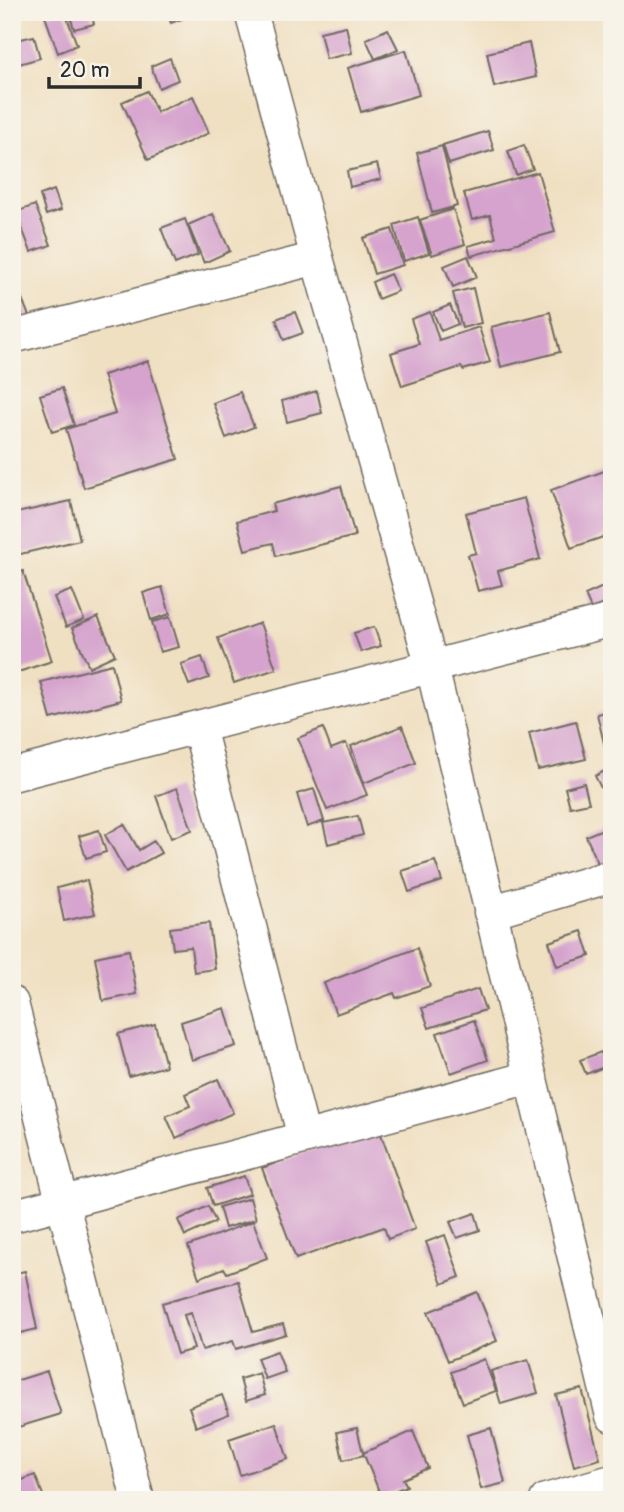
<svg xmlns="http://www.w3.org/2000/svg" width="624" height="1512" font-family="Pangolin,sans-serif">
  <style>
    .building { fill: #d5a3ce }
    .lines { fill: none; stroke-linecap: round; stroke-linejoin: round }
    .minor-casing { stroke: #706a60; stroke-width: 35 }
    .minor { stroke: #fff; stroke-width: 32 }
  </style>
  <rect width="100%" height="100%" fill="#f7f3e8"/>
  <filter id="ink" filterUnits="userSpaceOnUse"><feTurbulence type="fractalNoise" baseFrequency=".0143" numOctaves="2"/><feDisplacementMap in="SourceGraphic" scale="14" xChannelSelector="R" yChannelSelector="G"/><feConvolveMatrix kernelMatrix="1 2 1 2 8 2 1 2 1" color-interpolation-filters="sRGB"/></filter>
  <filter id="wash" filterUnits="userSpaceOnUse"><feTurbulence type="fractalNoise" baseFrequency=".00686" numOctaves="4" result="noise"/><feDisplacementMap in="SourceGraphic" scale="28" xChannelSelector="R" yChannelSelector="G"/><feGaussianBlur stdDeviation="1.57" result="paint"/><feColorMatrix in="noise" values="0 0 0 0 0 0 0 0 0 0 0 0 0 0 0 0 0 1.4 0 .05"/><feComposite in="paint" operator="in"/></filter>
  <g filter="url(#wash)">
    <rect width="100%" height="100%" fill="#f0e0c2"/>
    <g id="blocks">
      <path class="building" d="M55,12H65L77,45L58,53L45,16Z
        M69,12H91L94,24L74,29Z
        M167,12H200L171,23Z
        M346,26L352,53L326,59L320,32Z
        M388,29L398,49L375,59L366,39Z
        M34,36L40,58L12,66V41Z
        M529,43L536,77L494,87L487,53Z
        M406,50L419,95L361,112L348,68Z
        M170,58L178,80L159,88L151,66Z
        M147,91L157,112L193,96L209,133L148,160L122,102Z
        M488,131L494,150L449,164L443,145Z
        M524,145L533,169L516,175L508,151Z
        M442,146L457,206L432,213L417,153Z
        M377,164L381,179L350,187L347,171Z
        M538,172L555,232L471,256L468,246L496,238L490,215L472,220L464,193Z
        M54,190L61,210L46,215L40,195Z
        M35,205L51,245L31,252L16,212Z
        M453,209L465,244L432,255L420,220Z
        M213,214L230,251L204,263L188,225Z
        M418,217L429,253L404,261L394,225Z
        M185,219L198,255L175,264L161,228Z
        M392,229L403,265L374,274L363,238Z
        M468,256L477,277L453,287L444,266Z
        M390,274L398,291L378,299L372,282Z
        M473,288L481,323L462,328L453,293Z
        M20,294L29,316L12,323V297Z
        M450,305L458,324L441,331L433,312Z
        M295,312L303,333L284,340L276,319Z
        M430,312L439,340L479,327L490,362L463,370L461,367L402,386L391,353L419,344L411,319Z
        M550,312L560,352L501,367L491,327Z
        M148,361L178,459L84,488L66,429L115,414L103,375Z
        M62,388L74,425L52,432L40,395Z
        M317,391L322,413L287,422L282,401Z
        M240,392L254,427L226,438L213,403Z
        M610,469L612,534L571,548L551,490Z
        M341,486L355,536L276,556L273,543L245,550L237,521L274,511L272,504Z
        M524,498L540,559L498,571L502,585L478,591L468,555L476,553L466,513Z
        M71,501L80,540L12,556V514Z
        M23,571L52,661L12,674V574Z
        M605,586L611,601L591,609L585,595Z
        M162,587L170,614L151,620L143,593Z
        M72,590L84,620L66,627L54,597Z
        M98,617L115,655L89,667L72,628Z
        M170,617L179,647L160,652L152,622Z
        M260,623L276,669L234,683L218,638Z
        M374,627L381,646L361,652L354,633Z
        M202,657L209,678L189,685L181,664Z
        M112,664L121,700L51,719L41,682Z
        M612,710V763L609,764L597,714Z
        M576,721L586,759L538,770L529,733Z
        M402,726L416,763L364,783L351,746Z
        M323,728L331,749L346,743L367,795L327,810L298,738Z
        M612,767V810L595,776Z
        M584,783L589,803L570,807L565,788Z
        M177,788L192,830L171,838L156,796Z
        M314,789L324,821L307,827L297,794Z
        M358,816L363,835L328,844L323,823Z
        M124,824L139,850L154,841L161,853L126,872L105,835Z
        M612,825V873L604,877L586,836Z
        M99,830L106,852L86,858L79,836Z
        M435,861L442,881L409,892L402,871Z
        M87,880L95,914L64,921L57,888Z
        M209,923L215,969L194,972L191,947L173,949L170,928Z
        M582,931L590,956L557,966L549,942Z
        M417,948L430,986L396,998L394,993L336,1014L324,983Z
        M129,950L137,994L103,1001L95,957Z
        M478,989L485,1010L429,1028L422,1008Z
        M225,1008L236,1046L192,1060L181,1022Z
        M474,1020L488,1060L451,1073L437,1033Z
        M155,1024L166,1066L129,1076L118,1034Z
        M601,1052L607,1066L586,1074L580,1060Z
        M218,1079L233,1113L176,1138L166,1116L190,1106L185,1094Z
        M378,1126L415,1229L388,1239L384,1227L296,1259L262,1168Z
        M244,1176L250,1194L213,1206L207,1188Z
        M250,1198L256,1219L225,1228L219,1207Z
        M208,1206L216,1222L185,1236L178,1220Z
        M475,1213L480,1230L457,1238L450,1222Z
        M253,1221L267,1258L227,1273L224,1268L199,1278L188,1246Z
        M445,1235L460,1277L442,1284L426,1242Z
        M25,1271L37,1329L12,1335V1274Z
        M238,1281L253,1332L283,1324L286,1334L236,1349L233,1341L202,1350L191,1313L184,1315L194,1349L177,1354L162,1303Z
        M477,1292L497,1341L448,1361L428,1312Z
        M277,1351L285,1372L265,1379L257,1358Z
        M484,1359L496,1391L463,1403L451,1372Z
        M528,1360L538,1393L501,1404L491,1371Z
        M47,1371L61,1414L12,1429V1382Z
        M259,1373L265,1395L246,1401L240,1379Z
        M582,1389L600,1459L574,1466L556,1395Z
        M222,1395L229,1414L196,1427L189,1407Z
        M276,1423L288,1459L240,1475L229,1439Z
        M357,1428L363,1453L413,1431L428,1468L403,1479L407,1486L381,1496L364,1455L343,1460L337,1432Z
        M491,1428L505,1483L481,1489L467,1435Z
        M35,1475L45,1500H12V1484Z
        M327,1494L329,1500H312V1499Z"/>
    </g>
  </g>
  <g filter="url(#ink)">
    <use href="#blocks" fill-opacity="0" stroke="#706a60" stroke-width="2"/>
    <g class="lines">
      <defs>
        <path id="minor" d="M251,12L317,258L432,667L612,1416
          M12,337L317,258
          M199,727L304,1138
          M12,775L612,620
          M490,912L612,876
          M12,1003L138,1500
          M12,1216L531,1077
          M546,1500L612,1481"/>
      </defs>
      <use href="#minor" class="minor-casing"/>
      <use href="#minor" class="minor"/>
    </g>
  </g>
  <rect width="624" height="1512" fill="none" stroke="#f7f3e8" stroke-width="42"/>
  <path d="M49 77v10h91v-10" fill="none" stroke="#2b2b2b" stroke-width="3.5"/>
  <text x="60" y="77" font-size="21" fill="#2b2b2b" stroke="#f7f3e8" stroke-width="5" paint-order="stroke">20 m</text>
</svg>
